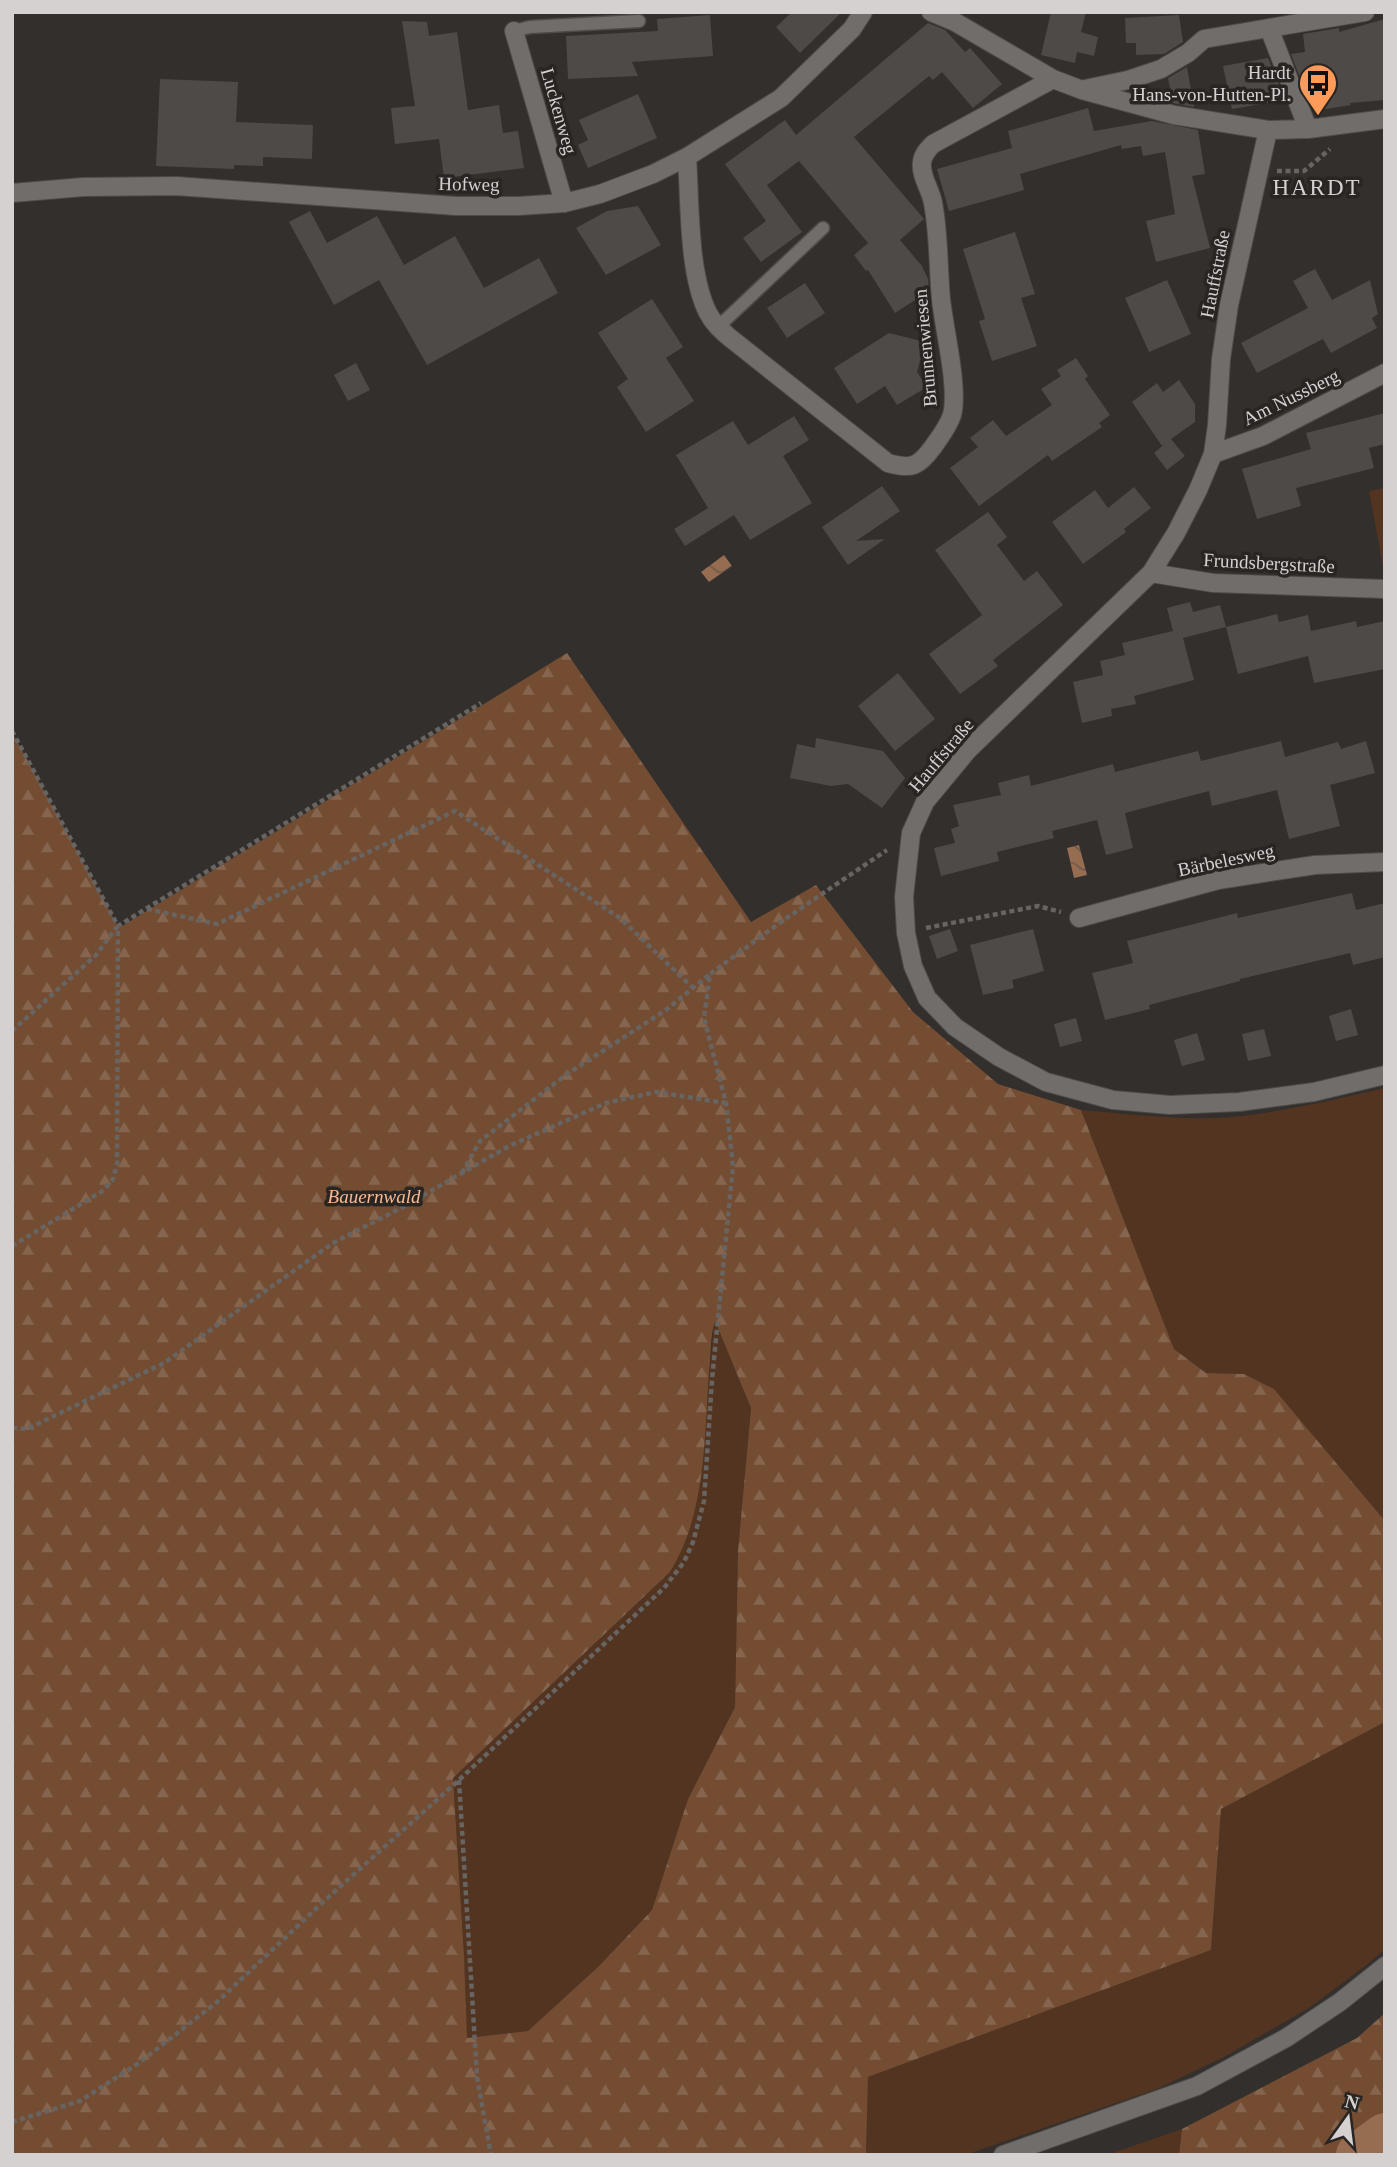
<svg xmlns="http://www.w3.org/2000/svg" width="1397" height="2167" font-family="'Times New Roman',serif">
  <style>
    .grass { fill: #523421 }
    .forest { fill: url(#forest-firs); fill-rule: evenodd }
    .water { fill: url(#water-waves) }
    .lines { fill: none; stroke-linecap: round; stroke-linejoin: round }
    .river { stroke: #976d52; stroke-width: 46 }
    .building { fill: #4e4a48 }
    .service-casing { stroke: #4e4b49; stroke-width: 15 }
    .minor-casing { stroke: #4e4b49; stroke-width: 20 }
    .secondary-casing { stroke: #4e4b49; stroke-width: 20 }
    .path { stroke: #676462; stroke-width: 4.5; stroke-dasharray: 5 3.5; stroke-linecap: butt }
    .service { stroke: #716d6b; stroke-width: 12 }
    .minor { stroke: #716d6b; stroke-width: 18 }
    .secondary { stroke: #716d6b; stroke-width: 18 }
    .labels { text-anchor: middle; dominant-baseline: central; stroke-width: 7; stroke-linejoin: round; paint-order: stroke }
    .poi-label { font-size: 19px; fill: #d4d1d0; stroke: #282523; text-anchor: end }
    .street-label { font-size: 19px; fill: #d4d1d0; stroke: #282523 }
    .park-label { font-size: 19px; font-style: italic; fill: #fcb98e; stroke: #282523 }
    .quarter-label { font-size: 23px; letter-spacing: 2px; fill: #d4d1d0; stroke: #282523 }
  </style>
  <defs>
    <pattern id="forest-firs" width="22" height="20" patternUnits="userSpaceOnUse" patternTransform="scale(1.75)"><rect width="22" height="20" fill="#734c32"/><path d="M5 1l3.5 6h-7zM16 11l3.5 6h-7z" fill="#86654f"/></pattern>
    <pattern id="water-waves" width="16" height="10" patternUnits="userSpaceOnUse" patternTransform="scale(1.75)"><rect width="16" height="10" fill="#976d52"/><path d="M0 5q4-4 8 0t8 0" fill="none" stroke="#745b4a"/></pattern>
  </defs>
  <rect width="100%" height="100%" fill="#322f2c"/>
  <path class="grass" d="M1385,488V577L1369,491Z
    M1385,1088V1521L1274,1389L1244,1374L1206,1373L1174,1349L1081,1110C1134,1114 1189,1122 1242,1116C1290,1110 1338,1099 1385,1088Z
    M714,1319L751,1408L738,1550L735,1707L688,1799L652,1910L599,1966L528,2031L466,2038L464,1955L453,1778L670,1572C697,1528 700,1477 705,1427C708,1391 711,1355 714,1319Z
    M1385,1722V1949L1368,1964L1309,2008L1224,2057L1157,2089L965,2155H866L868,2077L1211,1950L1221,1809Z
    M1182,2129L1179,2155H1107L1118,2151Z"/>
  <path class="forest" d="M567,653L751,922L816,885L913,1012L998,1084L1081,1110L1174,1349L1206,1373L1244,1374L1274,1389L1385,1521V1722L1221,1809L1211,1950L868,2077L866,2155H12V732L119,928ZM715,1321L751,1408L738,1550L735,1707L688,1799L652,1910L599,1966L528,2031L467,2038L464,1955L453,1778L670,1572C706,1514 704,1440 709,1374C711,1357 710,1336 715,1321Z
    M1385,2013V2155H1179L1182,2129L1357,2038Z"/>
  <path class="water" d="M724,555L732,566L709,582L701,572Z
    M1079,845L1087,875L1074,878L1067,848Z"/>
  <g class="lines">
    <path class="river" d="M1359,2155L1385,2136"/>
  </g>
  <path class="building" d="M792,12H842L800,53L776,27Z
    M1051,12H1086L1081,32L1098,37L1094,56L1077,52L1075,63L1041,55Z
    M710,15L713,56L632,62L638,76L568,79L566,36L658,31L657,19Z
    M1179,15L1183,42L1164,54L1136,55V43H1126L1125,18Z
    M1385,19V100L1350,103L1351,105L1314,111L1312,95L1307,96L1291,54L1305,52L1303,34L1339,28V32Z
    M402,21L427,22L429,36L457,32L468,110L499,105L503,133L518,131L524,168L444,178L439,139L395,144L391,108L415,106Z
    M928,23L945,30L965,52L970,48L1002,84L973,108L942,72L933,80L929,76L854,137L924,219L900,240L922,266L928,279L929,291L895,313L868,270L866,271L854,255L868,243L799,161L767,185L802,232L761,262L743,238L766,221L725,164L785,120L796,135Z
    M1268,58L1285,100L1232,109L1223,66Z
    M1187,67L1194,107L1173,103L1168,78Z
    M160,79L238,82L236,122L313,125L312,159L263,157V166L234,165V169L156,166Z
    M638,94L657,138L588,168L578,145L588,140L579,120Z
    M1088,108L1094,131L1152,121L1198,130L1205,174L1192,176L1210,248L1156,262L1146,221L1175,214L1165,152L1143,156L1141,146L1122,149L1121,145L1020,174L1024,190L949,211L937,169L1012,148L1008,131Z
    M638,206L661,245L606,275L576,228L607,211Z
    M310,211L327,243L377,216L404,265L455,236L484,288L539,258L558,293L427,365L379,280L334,305L289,222Z
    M1015,232L1035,294L1021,298L1037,346L992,361L979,321L985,319L963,249Z
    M1315,269L1332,300L1370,280L1378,314L1372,318L1377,328L1331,353L1323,339L1257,373L1241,343L1308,308L1293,281Z
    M1167,280L1191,334L1149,352L1125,298Z
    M805,283L825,313L787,338L767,308Z
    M652,299L683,347L666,358L694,401L646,432L617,387L628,379L598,333Z
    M889,333L925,342L917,372L927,387L897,405L885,386L857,404L834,368Z
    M1076,358L1088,376L1085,379L1110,415L1099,423L1102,427L1052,461L1048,455L979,506L950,468L978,447L970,438L993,420L1006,436L1052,405L1041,389L1061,376L1057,370Z
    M356,363L370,390L348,401L334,375Z
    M1179,380L1195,404V422L1171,439L1185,456L1167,470L1154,453L1167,442L1162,446L1132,402L1157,383L1163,392Z
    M1385,413V444L1369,448L1374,468L1296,488L1301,506L1257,519L1242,469L1311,449L1306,433Z
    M794,416L809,440L783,456L812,503L750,540L734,515L685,546L674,529L708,508L676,455L733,421L748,445Z
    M882,486L900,511L856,541L885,539L848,565L822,527Z
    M1134,487L1151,508L1124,529L1126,532L1083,564L1052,522L1095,490L1108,508Z
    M988,512L1007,537L997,545L1024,581L1037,571L1063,605L993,660L998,666L960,694L929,654L982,615L935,550Z
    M1190,602L1193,612L1220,605L1226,627L1183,638L1194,680L1134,696L1136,704L1111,709L1112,716L1082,723L1073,682L1103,675L1100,661L1125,655L1122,643L1173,631L1167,608Z
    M1277,614L1279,622L1308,615L1311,631L1356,621L1357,627L1385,621V669L1314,683L1308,656L1238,674L1226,627Z
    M898,673L935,719L895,751L858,706Z
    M816,738L883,751L905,778L882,808L848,784L831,786L790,778L797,744L815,748Z
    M1281,741L1285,757L1338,742L1341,749L1366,741L1375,773L1330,785L1340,826L1289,839L1277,790L1212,806L1209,791L1125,813L1133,848L1106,855L1097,820L1052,831L1054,838L997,852L999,861L941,876L934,848L955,843L951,829L959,826L953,805L1001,795L998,783L1029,775L1031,786L1113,764L1115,772L1198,751L1201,761Z
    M1352,893L1356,910L1385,903V957L1353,965L1350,953L1240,979V981L1149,1005L1150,1009L1105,1020L1092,973L1133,963L1127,941L1237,913L1238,918Z
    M950,929L958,951L937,959L929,936Z
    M1033,929L1044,971L1012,980L1014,988L983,995L970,945Z
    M1351,1009L1358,1035L1336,1041L1329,1016Z
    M1076,1018L1082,1041L1060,1047L1054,1024Z
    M1264,1029L1271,1056L1248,1061L1242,1034Z
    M1197,1033L1205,1060L1182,1066L1174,1040Z"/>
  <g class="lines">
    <defs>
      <path id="service" d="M514,31L530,27L639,21
        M718,327L823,228"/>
      <path id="minor" d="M931,12L955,22L1053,79L1082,90L1174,115L1268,130L1308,129L1385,119
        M1269,28L1365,12
        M514,31L564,203
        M1085,89L1128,80L1161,69L1188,53L1204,39L1269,28L1308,129
        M1268,130L1229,305L1221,359L1217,425L1213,454L1198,490L1176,533L1151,573L968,750L925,802L911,833L904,897L906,933L913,966L927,998L955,1027L999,1057L1046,1082L1113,1100L1170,1105L1239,1102L1314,1092L1385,1075
        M687,157C690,201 688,274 708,313C713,323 721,330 729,337L888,463C912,470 919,466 933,447C940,437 948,427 952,415C959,388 944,329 941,299C938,267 939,234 933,203C931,190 920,176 922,162C923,154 928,149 933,144L1053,79
        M12,193L83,187L176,186L456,206H519L564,203L600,194L653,174L687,157L781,98L852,29L863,12
        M1213,454L1263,436L1385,373
        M1151,573L1213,583L1385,589
        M1079,918L1218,880L1315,865L1385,862"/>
      <path id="secondary" d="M1003,2155L1197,2086L1286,2038L1340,2002L1385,1966"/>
    </defs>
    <use href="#service" class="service-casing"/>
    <use href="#minor" class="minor-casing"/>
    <use href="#secondary" class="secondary-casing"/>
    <path class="path" d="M1277,171H1304L1330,149
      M12,731L118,926L481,703
      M147,909L217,924L455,811L620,918L693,988
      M926,928L1038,906L1061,912
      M12,1031L96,955L117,927
      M462,1173L480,1141L567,1074L666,1010L710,974
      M12,1246L104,1190L113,1179L117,1165L118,926
      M12,1428L27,1429L164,1363L333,1243L403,1207L509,1146L606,1103L656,1092L726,1103
      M459,1780L477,2077L491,2155
      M12,2122L80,2101L139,2063L217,2002L323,1902L459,1780L664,1588L684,1562L693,1542L704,1501L712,1380L733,1166L726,1103L704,1018L710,974L785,919L887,850"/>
    <use href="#service" class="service"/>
    <use href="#minor" class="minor"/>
    <use href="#secondary" class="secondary"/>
  </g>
  <defs>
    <symbol id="bus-pin" viewBox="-11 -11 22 30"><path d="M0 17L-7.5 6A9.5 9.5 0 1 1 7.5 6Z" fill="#fe9b58" stroke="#282523"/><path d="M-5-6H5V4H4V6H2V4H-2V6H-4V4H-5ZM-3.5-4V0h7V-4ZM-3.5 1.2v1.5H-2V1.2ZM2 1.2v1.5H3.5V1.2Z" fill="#111"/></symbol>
  </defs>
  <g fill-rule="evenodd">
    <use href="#bus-pin" x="1296" y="61" width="44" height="60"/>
  </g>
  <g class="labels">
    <g class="poi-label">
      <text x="1291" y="72">Hardt<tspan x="1291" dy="22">Hans-von-Hutten-Pl.</tspan></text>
    </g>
    <g class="street-label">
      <text transform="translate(559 111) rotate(74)">Luckenweg</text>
      <text transform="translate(469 184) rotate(1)">Hofweg</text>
      <text transform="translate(1215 274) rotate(-79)">Hauffstraße</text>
      <text transform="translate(925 348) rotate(-95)">Brunnenwiesen</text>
      <text transform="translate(1291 397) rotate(-26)">Am Nussberg</text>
      <text transform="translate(1269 563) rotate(3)">Frundsbergstraße</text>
      <text transform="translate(941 755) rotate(-50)">Hauffstraße</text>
      <text transform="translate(1226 860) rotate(-12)">Bärbelesweg</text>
    </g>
    <g class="park-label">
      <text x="374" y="1196">Bauernwald</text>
    </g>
    <g class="quarter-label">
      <text x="1317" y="187">HARDT</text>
    </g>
  </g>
  <rect width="1397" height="2167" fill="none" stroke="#d4d1d0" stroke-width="28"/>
  <g transform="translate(1348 2118) rotate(14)" stroke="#282523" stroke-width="5" paint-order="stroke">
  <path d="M0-5L12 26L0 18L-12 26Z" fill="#d4d1d0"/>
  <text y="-10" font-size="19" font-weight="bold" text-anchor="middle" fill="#d4d1d0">N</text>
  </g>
</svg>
